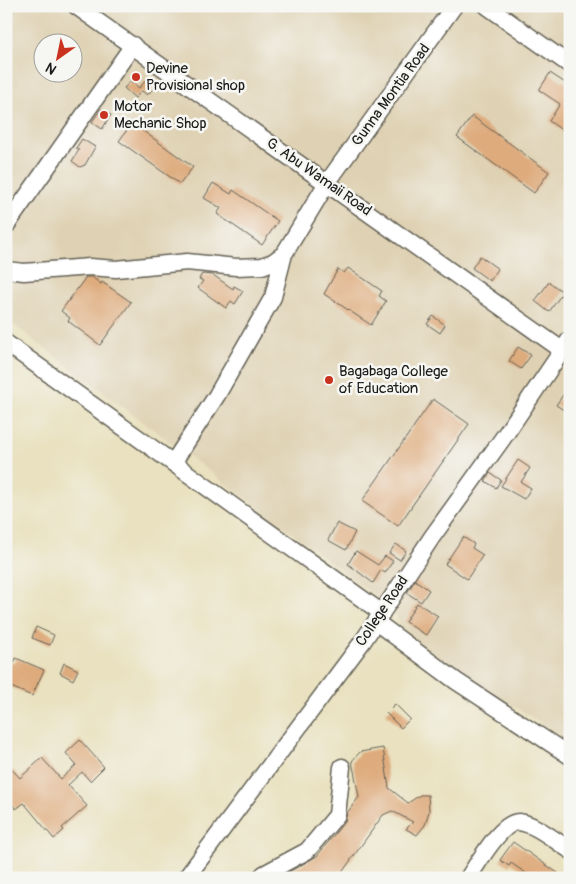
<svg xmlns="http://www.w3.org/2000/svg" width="576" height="884" font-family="Pangolin,sans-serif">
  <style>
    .built { fill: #dfd2b4; fill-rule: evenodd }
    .building { fill: #deab7d }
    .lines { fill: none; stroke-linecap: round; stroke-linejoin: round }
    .minor-casing { stroke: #646155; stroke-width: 19 }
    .minor { stroke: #fff; stroke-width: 16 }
    .poi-dot { fill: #c8321e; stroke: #f6f6f2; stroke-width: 2 }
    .labels { text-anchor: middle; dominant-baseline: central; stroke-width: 5; stroke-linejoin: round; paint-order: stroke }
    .poi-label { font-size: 15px; fill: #1c1c1c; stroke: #f6f6f2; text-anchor: start }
    .street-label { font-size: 15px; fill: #1c1c1c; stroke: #f6f6f2 }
  </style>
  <rect width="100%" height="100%" fill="#f6f6f2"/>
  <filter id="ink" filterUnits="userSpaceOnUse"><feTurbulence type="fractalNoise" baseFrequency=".02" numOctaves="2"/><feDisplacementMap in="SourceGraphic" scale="10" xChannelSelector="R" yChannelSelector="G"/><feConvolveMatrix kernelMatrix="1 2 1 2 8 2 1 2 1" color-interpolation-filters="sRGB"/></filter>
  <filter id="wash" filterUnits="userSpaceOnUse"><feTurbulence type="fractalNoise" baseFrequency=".0096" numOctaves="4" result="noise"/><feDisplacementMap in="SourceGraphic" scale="20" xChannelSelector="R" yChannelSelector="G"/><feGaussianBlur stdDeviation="1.12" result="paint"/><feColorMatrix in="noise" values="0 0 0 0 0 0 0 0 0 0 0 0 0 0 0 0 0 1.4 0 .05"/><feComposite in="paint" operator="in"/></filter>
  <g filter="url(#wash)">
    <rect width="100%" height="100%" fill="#e9e1bf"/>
    <path class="built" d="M6,6H570V742L405,636L393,609L6,319ZM42,42H72V72H42Z"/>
    <g id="blocks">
      <path class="building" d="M550,73L570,86V127L566,133L549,121L560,104L539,90Z
        M149,77L157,85L147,95L142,91L135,98L124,88L131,81L139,88Z
        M101,109L111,115L102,129L92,122Z
        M472,116L549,172L534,193L457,137Z
        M132,123L193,167L180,184L119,141Z
        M82,139L95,147L85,165L80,167L72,161L79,150L76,148Z
        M213,183L231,194L233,190L278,221L262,245L217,214L221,208L204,198Z
        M480,256L498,269L490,281L472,268Z
        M348,268L382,291L379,296L386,301L371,325L324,294L338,269L344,273Z
        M202,274L213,275L233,289L234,286L243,291L235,304L231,301L226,308L198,288L203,281L199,279Z
        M86,277H92L101,284L102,282L131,302L100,345L68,321L70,318L61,311Z
        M549,282L563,292L549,312L535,301Z
        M433,316L445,325L440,333L427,324Z
        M518,347L531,355L521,369L509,361Z
        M570,385V414L556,405Z
        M433,399L469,424L398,526L362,501Z
        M518,460L530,468L521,482L531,488L524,499L501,486Z
        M490,473L501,480L496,488L485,481Z
        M337,523L355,532L346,550L328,540Z
        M463,537L474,544L472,548L483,555L467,579L445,564Z
        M396,544L406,551L400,560L389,553Z
        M356,551L378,565L385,556L393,561L385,573L381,570L373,583L348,564Z
        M415,580L429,590L421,602L407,593Z
        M417,603L438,616L426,635L405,622Z
        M36,627L54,635L50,645L32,638Z
        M16,658L44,670L32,696L6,685V660L14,663Z
        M64,663L78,670L73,680L60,673Z
        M395,704L410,719L401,728L386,713Z
        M80,740L104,767L90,781L82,772L68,785L87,806L62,828L64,830L54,839L24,803L16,809L6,797V763L20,778L42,758L61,779L76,765L66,753Z
        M383,748L389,788L408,803L420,795H428L429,811L425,825L417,835L406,829L413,822L392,811L383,815L338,878H278L317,856L345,821L347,813L359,797L352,761L360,752Z
        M513,842L565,878H533L511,863L509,866L500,860Z"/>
    </g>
  </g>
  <g filter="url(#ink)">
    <use href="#blocks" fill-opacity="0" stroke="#646155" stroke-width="1"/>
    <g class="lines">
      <defs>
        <path id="minor" d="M76,6L562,350
          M487,6L570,65
          M6,226L133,45
          M6,270L24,272L90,267L116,269L187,262L236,267L262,266L273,262L284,254L327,183L454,6
          M6,343L382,613
          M173,463L217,395L273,297L284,254
          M376,622L456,681L570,756
          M186,878L363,641L432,537L503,438L570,339
          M260,878L264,874L307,851L337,815L342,767
          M468,878C477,865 501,821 519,822C536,824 555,841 570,850"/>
      </defs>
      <use href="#minor" class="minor-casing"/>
      <use href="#minor" class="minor"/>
    </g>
  </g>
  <g class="poi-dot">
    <circle cx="136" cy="77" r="5"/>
    <circle cx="104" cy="115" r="5"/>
    <circle cx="329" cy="380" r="5"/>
  </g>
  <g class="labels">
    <g class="poi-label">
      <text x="146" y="68">Devine<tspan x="146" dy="17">Provisional shop</tspan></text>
      <text x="114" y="106">Motor<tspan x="114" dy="17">Mechanic Shop</tspan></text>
      <text x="339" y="371">Bagabaga College<tspan x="339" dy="17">of Education</tspan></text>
    </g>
    <g class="street-label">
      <text transform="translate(391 95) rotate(-54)">Gunna Montia Road</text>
      <text transform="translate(319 177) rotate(35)">G. Abu Wamaii Road</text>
      <text transform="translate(382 611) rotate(-56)">College Road</text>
    </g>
  </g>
  <rect width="576" height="884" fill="none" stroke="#f6f6f2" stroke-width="25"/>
  <g transform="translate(58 58) rotate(213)"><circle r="24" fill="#f6f6f2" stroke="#9f9f9c"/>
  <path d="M0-4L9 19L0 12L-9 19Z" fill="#c8321e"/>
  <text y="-8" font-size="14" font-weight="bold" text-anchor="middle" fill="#1c1c1c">N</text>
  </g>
</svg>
